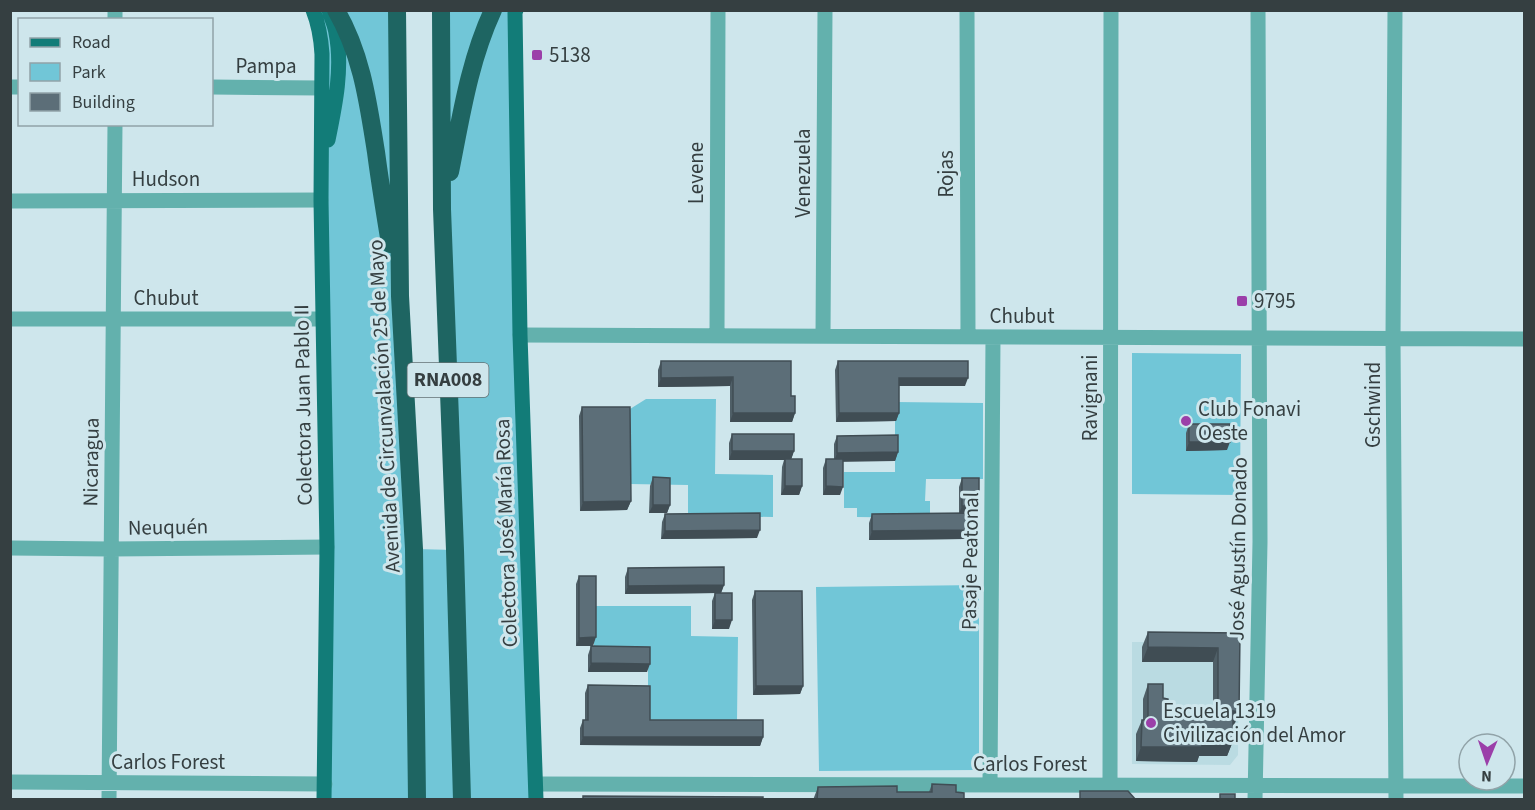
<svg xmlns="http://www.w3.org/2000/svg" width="1535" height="810" font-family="'Source Sans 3',sans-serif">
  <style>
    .built { fill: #badbe2 }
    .green { fill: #71c6d7 }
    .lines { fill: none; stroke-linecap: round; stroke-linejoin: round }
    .minor { stroke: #63b1ad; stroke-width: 15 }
    .major { stroke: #127c78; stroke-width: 15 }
    .highway { stroke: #1e6562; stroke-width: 18 }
    .wall { fill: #4f5f67 }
    .shaded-wall { fill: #404d54 }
    .building { fill: #5c6e78; stroke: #404d54; stroke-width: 1.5 }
    .poi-dot { fill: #9b3fa9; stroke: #cee6ec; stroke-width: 2 }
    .labels { text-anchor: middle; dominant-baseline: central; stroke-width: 6; stroke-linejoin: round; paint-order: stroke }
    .shield { fill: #cee6ec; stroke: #637174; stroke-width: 1.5 }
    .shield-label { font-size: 20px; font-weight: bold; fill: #353f41 }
    .poi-label { font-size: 21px; fill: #353f41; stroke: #cee6ec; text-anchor: start }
    .street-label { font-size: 21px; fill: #353f41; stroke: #cee6ec }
  </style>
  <rect width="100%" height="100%" fill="#cee6ec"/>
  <path class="built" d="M1132,642H1239L1238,755L1230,765L1132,764Z"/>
  <path class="green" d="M313,11H397L415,549L455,550L441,11H516L536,799H324L321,200Z
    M1132,353L1241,354L1240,495L1132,494Z
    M646,399H716L715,474L773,475V517L688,516V485L630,484V409Z
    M895,402L983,403V479H926L925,501H930V518L857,517V508H844V472H895Z
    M979,585V757L976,770L819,771L816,587Z
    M594,606H691V636L738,637L737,720H648V653H594Z"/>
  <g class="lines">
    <path class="minor" d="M115,10V20
      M967,10L968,337
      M1395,10L1393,338L1396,800
      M10,87H20
      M212,87L321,88
      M10,201L321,200
      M10,319H322
      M520,335L1524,339
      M717,336L718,10
      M823,336L825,10
      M10,548L111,549L327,547
      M10,782L325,784
      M536,784L1524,786
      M990,785L993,337
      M1110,786L1111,10
      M109,800L115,124
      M1255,800L1260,542L1258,10"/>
    <path class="major" d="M313,10C319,25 321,38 322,54L321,200L327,547L324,800
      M516,10L515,13L520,335L536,800
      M328,140C335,106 343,68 336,33C335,25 331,18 329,10"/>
    <path class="highway" d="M336,10C362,55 368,102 376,152C380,183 385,213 390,244
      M397,10L400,296L414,549L417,800
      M441,10L442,209L455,550L462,800
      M450,172C461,117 469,62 493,10"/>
  </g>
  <path class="wall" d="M661,361H791V396L795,413L792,422H730V386L658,387V370Z
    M838,361L965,386H899V413L896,421L836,422L835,370Z
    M582,407L631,501L627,510L580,511L579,416Z
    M1189,424L1227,450L1186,451V433Z
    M732,434L794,451L791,459L802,486L799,495H781L782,467L784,460H729V443Z
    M837,436L898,452L895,461H843L840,495H823V468L826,459H834V444Z
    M653,477L670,505L667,513H649L650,486Z
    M962,478L976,514H968V530L964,539L869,540V523L872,514L959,513V487Z
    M665,514L757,538L661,539L662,522Z
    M628,568L724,585L721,593L729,629H712V601L715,593L625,594V577Z
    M579,576L596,637L576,646V584Z
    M755,591L803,686L800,694L753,695L752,600Z
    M1148,632L1240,633L1234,726H1233V741L1227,756H1199L1197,762L1136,761V734L1142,720H1143V699L1148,684L1163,698L1167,717L1213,718V662H1142V647Z
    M591,646L647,672H588V655Z
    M588,685L650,720L763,737L760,746L580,745V728L583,720H585V693Z
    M932,784L956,792L964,800H813L818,787L897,792H929Z"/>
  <path class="shaded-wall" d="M733,377L730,386L658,387L661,378Z
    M899,378H968L965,386H896Z
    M733,413H795L792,422H730Z
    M839,413H899L896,421L836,422Z
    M1189,442H1230L1227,450L1186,451Z
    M732,451H794L791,460H729Z
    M898,452L895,461L834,462L837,453Z
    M785,486H802L799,495H781Z
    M826,486L843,487L840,495H823Z
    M631,501L627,510L580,511L583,502Z
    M653,505H670L667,513H649Z
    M962,506H979L976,514H959Z
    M760,530L757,538L661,539L665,531Z
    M968,530L964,539L869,540L872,531Z
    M724,585L721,593L625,594L628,586Z
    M715,620H732L729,629H712Z
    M596,637L593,646H576L579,638Z
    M1148,647L1218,648L1213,662H1142Z
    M591,663L650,664L647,672H588Z
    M756,686H803L800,694L753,695Z
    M1233,711L1239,712L1234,726H1227Z
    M583,737H763L760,746L580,745Z
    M1202,741H1233L1227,756H1199L1197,762L1136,761L1141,747Z"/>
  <path class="building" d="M661,361H791V396H795V413H733V377L661,378Z
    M838,361H968V378H899V413H839Z
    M582,407H630L631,501L583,502Z
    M1189,424H1230V442H1189Z
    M732,434H794V451H732Z
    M898,435V452L837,453V436Z
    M785,459H802V486H785Z
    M826,459H843V487L826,486Z
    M653,477L670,478V505H653Z
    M962,478H979V506H962Z
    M760,513V530L665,531V514Z
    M968,513V530L872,531V514Z
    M724,567V585L628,586V568Z
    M579,576H596V637L579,638Z
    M755,591H802L803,686H756Z
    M715,593H732V620H715Z
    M1148,632L1240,633L1239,712L1233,711V741H1202V747H1141L1142,720H1148V684H1163V698L1168,699L1167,717L1218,718V648L1148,647Z
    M591,646L650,647V664L591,663Z
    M588,685L650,686V720H763V737H583V720H588Z
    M932,784L956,785V792L964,793V800H817L818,787L897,786V792H932Z
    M1080,791H1128L1136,800H1080Z
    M1220,794H1235V800H1220Z
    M583,796L763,797V800H583Z"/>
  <g class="poi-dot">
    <rect x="531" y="49" width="12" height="12" rx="3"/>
    <rect x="1236" y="295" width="12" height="12" rx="3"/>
    <circle cx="1186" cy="421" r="6"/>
    <circle cx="1151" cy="723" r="6"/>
  </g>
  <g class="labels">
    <rect class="shield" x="407.5" y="363" width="81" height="34" rx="4.5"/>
    <g class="shield-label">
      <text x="448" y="380">RNA008</text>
    </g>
    <g class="poi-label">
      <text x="549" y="55">5138</text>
      <text x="1254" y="301">9795</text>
      <text x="1198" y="409">Club Fonavi<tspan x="1198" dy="24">Oeste</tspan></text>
      <text x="1163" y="711">Escuela 1319<tspan x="1163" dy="24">Civilización del Amor</tspan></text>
    </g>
    <g class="street-label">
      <text x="266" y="66">Pampa</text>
      <text transform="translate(696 173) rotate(-90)">Levene</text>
      <text transform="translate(803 173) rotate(-90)">Venezuela</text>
      <text transform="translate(946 174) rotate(-90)">Rojas</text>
      <text x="166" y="179">Hudson</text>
      <text x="166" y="298">Chubut</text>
      <text x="1022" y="316">Chubut</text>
      <text transform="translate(1090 398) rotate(-90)">Ravignani</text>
      <text transform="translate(303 405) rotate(-91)">Colectora Juan Pablo II</text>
      <text transform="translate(1373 405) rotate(-90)">Gschwind</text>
      <text transform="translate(384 406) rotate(-93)">Avenida de Circunvalación 25 de Mayo</text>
      <text transform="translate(91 462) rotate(-89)">Nicaragua</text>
      <text transform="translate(168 527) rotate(-1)">Neuquén</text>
      <text transform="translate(506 533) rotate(-92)">Colectora José María Rosa</text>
      <text transform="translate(1238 549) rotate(-89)">José Agustín Donado</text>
      <text transform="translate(970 561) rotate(-89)">Pasaje Peatonal</text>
      <text x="168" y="762">Carlos Forest</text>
      <text x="1030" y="764">Carlos Forest</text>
    </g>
  </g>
  <rect width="1535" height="810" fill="none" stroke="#353f41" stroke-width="24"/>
  <rect x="18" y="18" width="195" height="108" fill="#cee6ec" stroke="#91a3a8" stroke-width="1.5"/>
  <rect x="30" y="38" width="30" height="9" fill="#127c78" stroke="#91a3a8" stroke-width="1.5"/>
  <text x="72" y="48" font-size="18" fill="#353f41">Road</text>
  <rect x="30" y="63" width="30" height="18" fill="#71c6d7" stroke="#91a3a8" stroke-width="1.5"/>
  <text x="72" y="78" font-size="18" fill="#353f41">Park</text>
  <rect x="30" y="93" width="30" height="18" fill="#5c6e78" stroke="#91a3a8" stroke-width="1.5"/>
  <text x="72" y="108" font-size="18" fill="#353f41">Building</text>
  <g transform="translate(1487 762) rotate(182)"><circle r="28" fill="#cee6ec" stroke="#91a3a8" stroke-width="1.5"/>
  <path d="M0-4.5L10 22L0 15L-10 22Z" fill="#9b3fa9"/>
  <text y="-9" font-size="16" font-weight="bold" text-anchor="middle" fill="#353f41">N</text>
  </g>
</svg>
